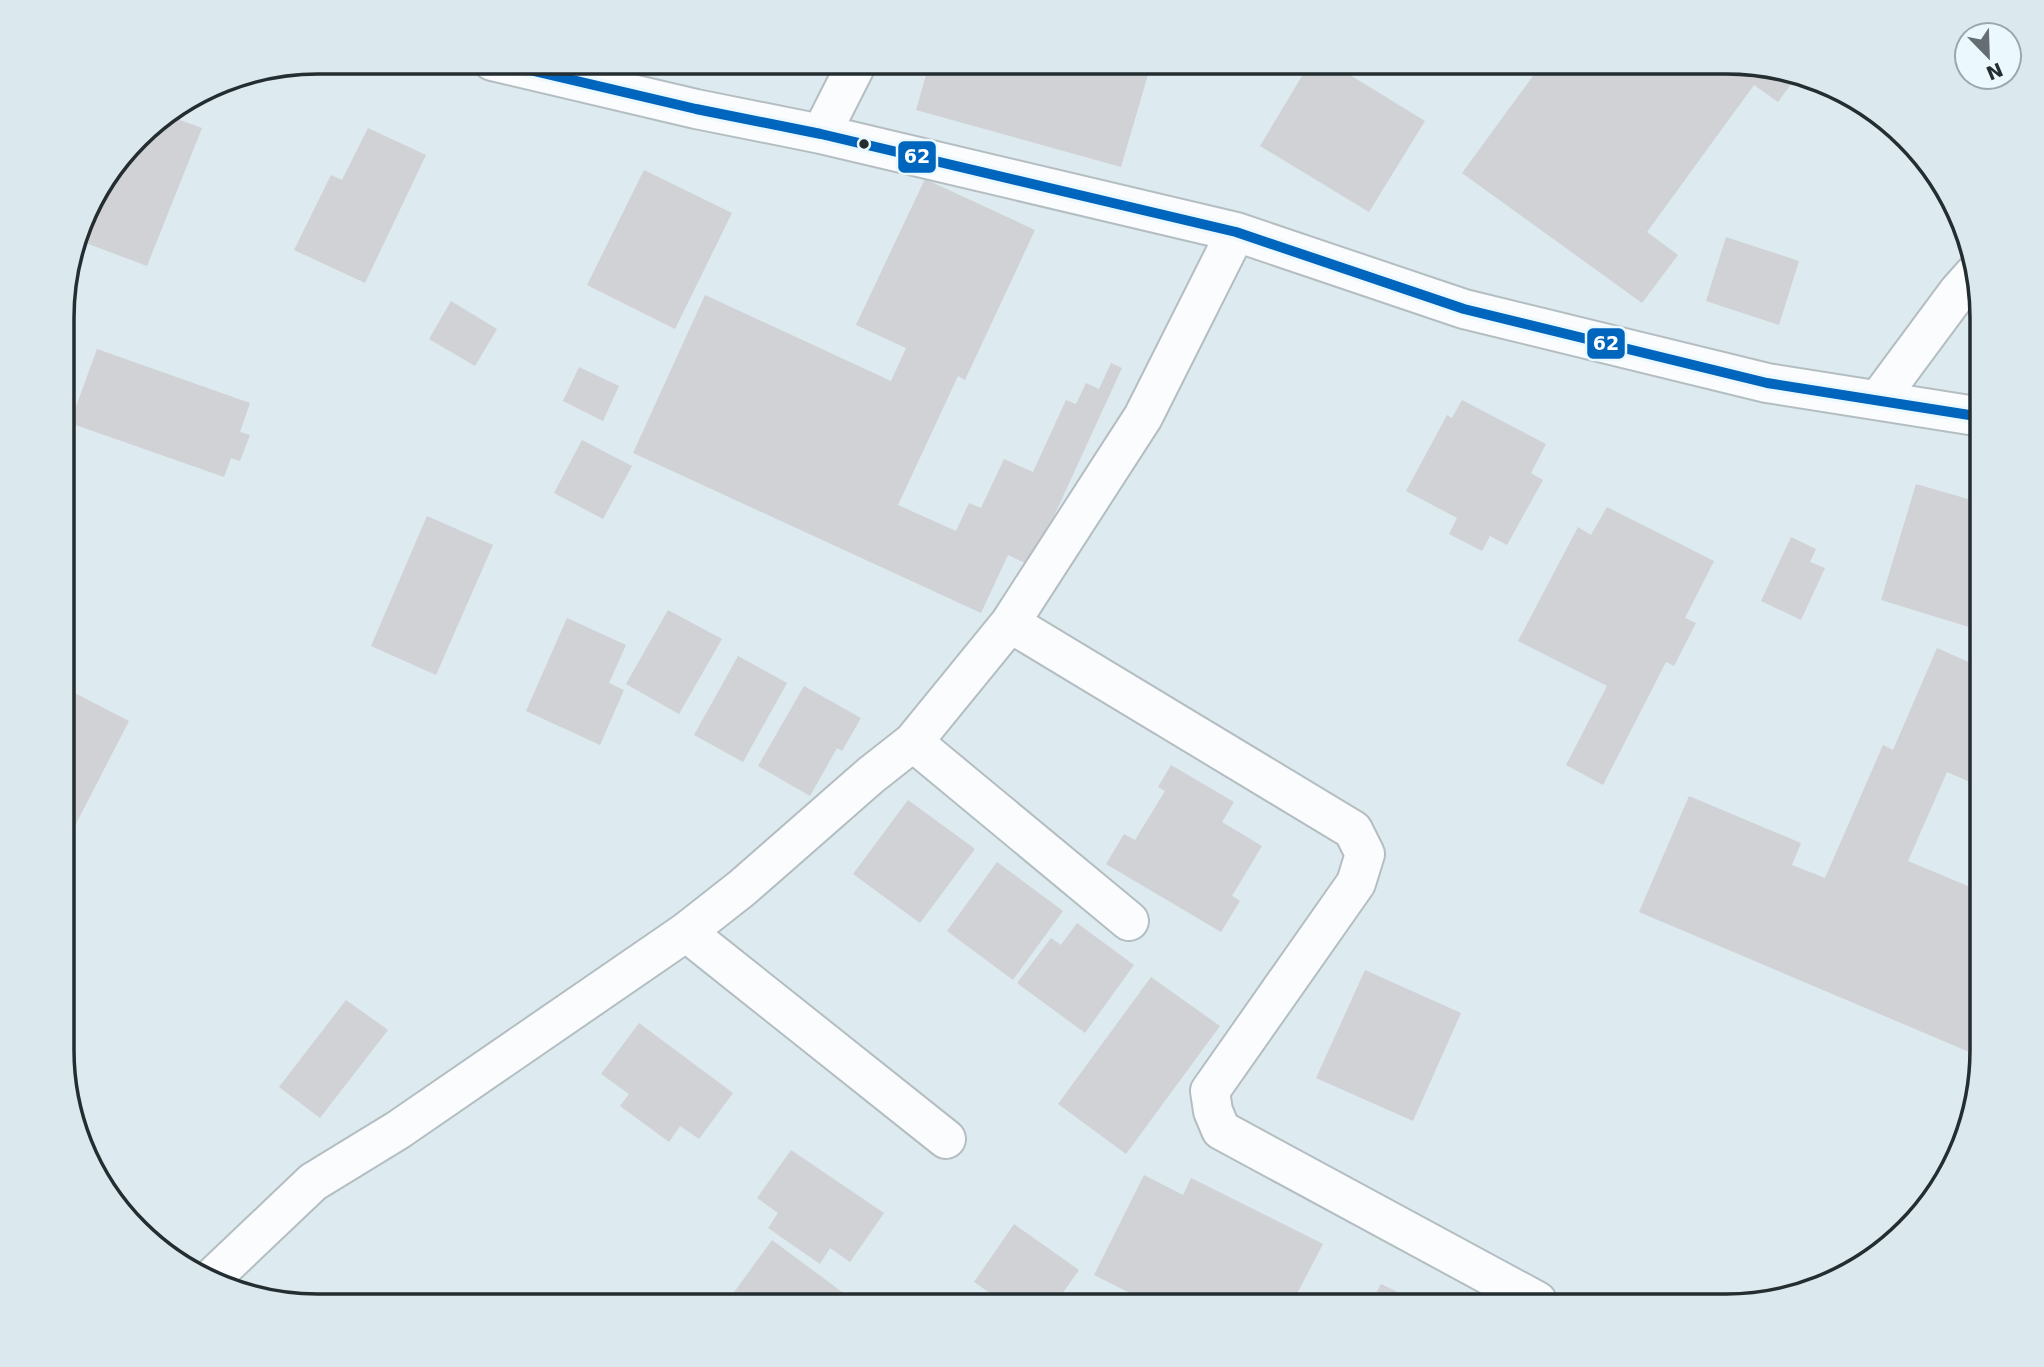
<svg xmlns="http://www.w3.org/2000/svg" width="2044" height="1367" font-family="'DejaVu Sans',sans-serif">
  <style>
    .building { fill: #d0d2d6 }
    .lines { fill: none; stroke-linecap: round; stroke-linejoin: round }
    .minor-casing { stroke: #b4bec2; stroke-width: 42 }
    .minor { stroke: #fafcfd; stroke-width: 38 }
    .bus-1-casing { stroke: #ebf9fe; stroke-width: 16 }
    .bus-1 { stroke: #0065bd; stroke-width: 10 }
    .bus-dot { fill: #242d30; stroke: #ebf9fe; stroke-width: 2.5 }
    .rim { fill: none; stroke: #242d30; stroke-width: 3.5 }
    .line-badge { stroke: #ebf9fe; stroke-width: 2.5 }
    .badge-label { font-size: 19px; text-anchor: middle; font-weight: bold; fill: #fff }
  </style>
  <rect width="100%" height="100%" fill="#ddeaef"/>
  <path class="building" d="M930,61H1152L1121,167L916,110Z
    M1311,61H1327L1425,121L1369,212L1260,146Z
    M1544,61H1727L1799,73L1778,102L1754,85L1647,232L1678,255L1642,303L1462,173Z
    M188,101L180,120L202,128L147,266L78,240L97,192L148,125Z
    M368,128L426,155L365,283L294,250L331,175L342,180Z
    M644,170L732,213L675,329L587,285Z
    M925,179L1035,230L965,380L958,376L898,505L956,531L969,503L981,508L1004,459L1033,472L1066,400L1076,404L1086,383L1099,389L1111,363L1122,368L1031,566L1008,555L981,613L633,453L705,295L891,381L906,348L856,325Z
    M1726,237L1799,261L1779,325L1706,301Z
    M451,301L497,329L475,366L429,339Z
    M97,349L250,403L240,432L250,435L240,461L231,458L224,477L70,423Z
    M579,367L619,386L603,421L563,401Z
    M1462,400L1546,444L1531,473L1543,480L1507,545L1490,536L1482,551L1449,534L1457,518L1406,491L1447,415L1452,418Z
    M582,440L632,466L603,519L554,493Z
    M1916,484L1982,503V631L1881,600Z
    M1607,507L1714,561L1685,618L1696,623L1674,666L1666,662L1603,785L1566,765L1607,686L1518,641L1578,527L1591,535Z
    M427,516L493,545L436,675L371,646Z
    M1791,537L1816,549L1810,562L1825,568L1801,620L1761,601Z
    M668,610L722,639L679,714L626,684Z
    M567,618L626,645L609,683L624,690L600,745L526,711Z
    M1937,648L1982,668V774L1977,785L1947,772L1908,861L1982,892V1066L1980,1075L1974,1072L1981,1057L1639,912L1689,796L1801,843L1792,865L1825,878L1883,745L1893,750Z
    M738,656L787,683L743,762L694,735Z
    M804,686L861,718L842,751L837,748L810,796L758,766Z
    M63,687L129,721L63,849Z
    M1171,765L1234,802L1222,822L1262,846L1232,896L1240,901L1221,932L1106,864L1124,834L1135,840L1165,791L1158,787Z
    M908,800L975,849L920,923L853,874Z
    M997,862L1063,911L1013,980L947,931Z
    M1077,923L1134,965L1085,1033L1017,983L1051,938L1061,945Z
    M1365,970L1461,1013L1413,1121L1316,1078Z
    M1151,977L1220,1026L1126,1154L1058,1104Z
    M346,1000L388,1030L320,1118L279,1087Z
    M639,1023L733,1093L699,1139L680,1126L669,1142L620,1106L629,1094L601,1074Z
    M791,1150L884,1213L850,1262L830,1248L820,1264L768,1228L778,1213L757,1198Z
    M1144,1175L1183,1195L1191,1178L1323,1244L1291,1305H1278L1253,1293L1247,1305H1154L1094,1275Z
    M1014,1224L1079,1270L1054,1305H1007L974,1282Z
    M772,1240L861,1306H724Z
    M1381,1284L1425,1305H1370Z"/>
  <g class="lines">
    <defs>
      <path id="minor" d="M492,61L696,109L821,134L1236,232L1464,309L1767,383L1982,417
        M821,134L858,61
        M1878,400L1958,292L1974,274
        M1010,623L1353,830L1365,854L1356,883L1210,1091L1213,1111L1221,1130L1537,1301L1536,1305
        M913,742L1129,921
        M686,932L946,1139
        M210,1280L313,1182L398,1130L686,932L742,888L871,775L913,742L1010,623L1143,417L1236,232"/>
    </defs>
    <use href="#minor" class="minor-casing"/>
    <use href="#minor" class="minor"/>
    <defs>
      <path id="bus-1" d="M492,61L696,109L821,134L1236,232L1464,309L1767,383L1982,417"/>
    </defs>
    <use href="#bus-1" class="bus-1-casing"/>
    <use href="#bus-1" class="bus-1"/>
  </g>
  <circle class="bus-dot" cx="864" cy="144" r="6"/>
  <path d="M0 0H2044V1367H0ZM318 74H1726A244 244 0 0 1 1970 318V1050A244 244 0 0 1 1726 1294H318A244 244 0 0 1 74 1050V318A244 244 0 0 1 318 74Z" fill="#dbe9ee" fill-rule="evenodd"/>
  <path class="rim" d="M318 74H1726A244 244 0 0 1 1970 318V1050A244 244 0 0 1 1726 1294H318A244 244 0 0 1 74 1050V318A244 244 0 0 1 318 74Z"/>
  <g class="line-badge">
    <rect x="897" y="140" width="40" height="34" rx="7" fill="#0065bd"/>
    <rect x="1586" y="327" width="40" height="33" rx="7" fill="#0065bd"/>
  </g>
  <g class="badge-label">
    <text x="917" y="163">62</text>
    <text x="1606" y="350">62</text>
  </g>
  <g transform="translate(1988 56) rotate(157)"><circle r="33" fill="#ebf9fe" stroke="#9ba7ac" stroke-width="2"/>
  <path d="M0-5L12 26L0 18L-12 26Z" fill="#656f73"/>
  <text y="-10" font-size="19" font-weight="bold" text-anchor="middle" fill="#242d30">N</text>
  </g>
</svg>
